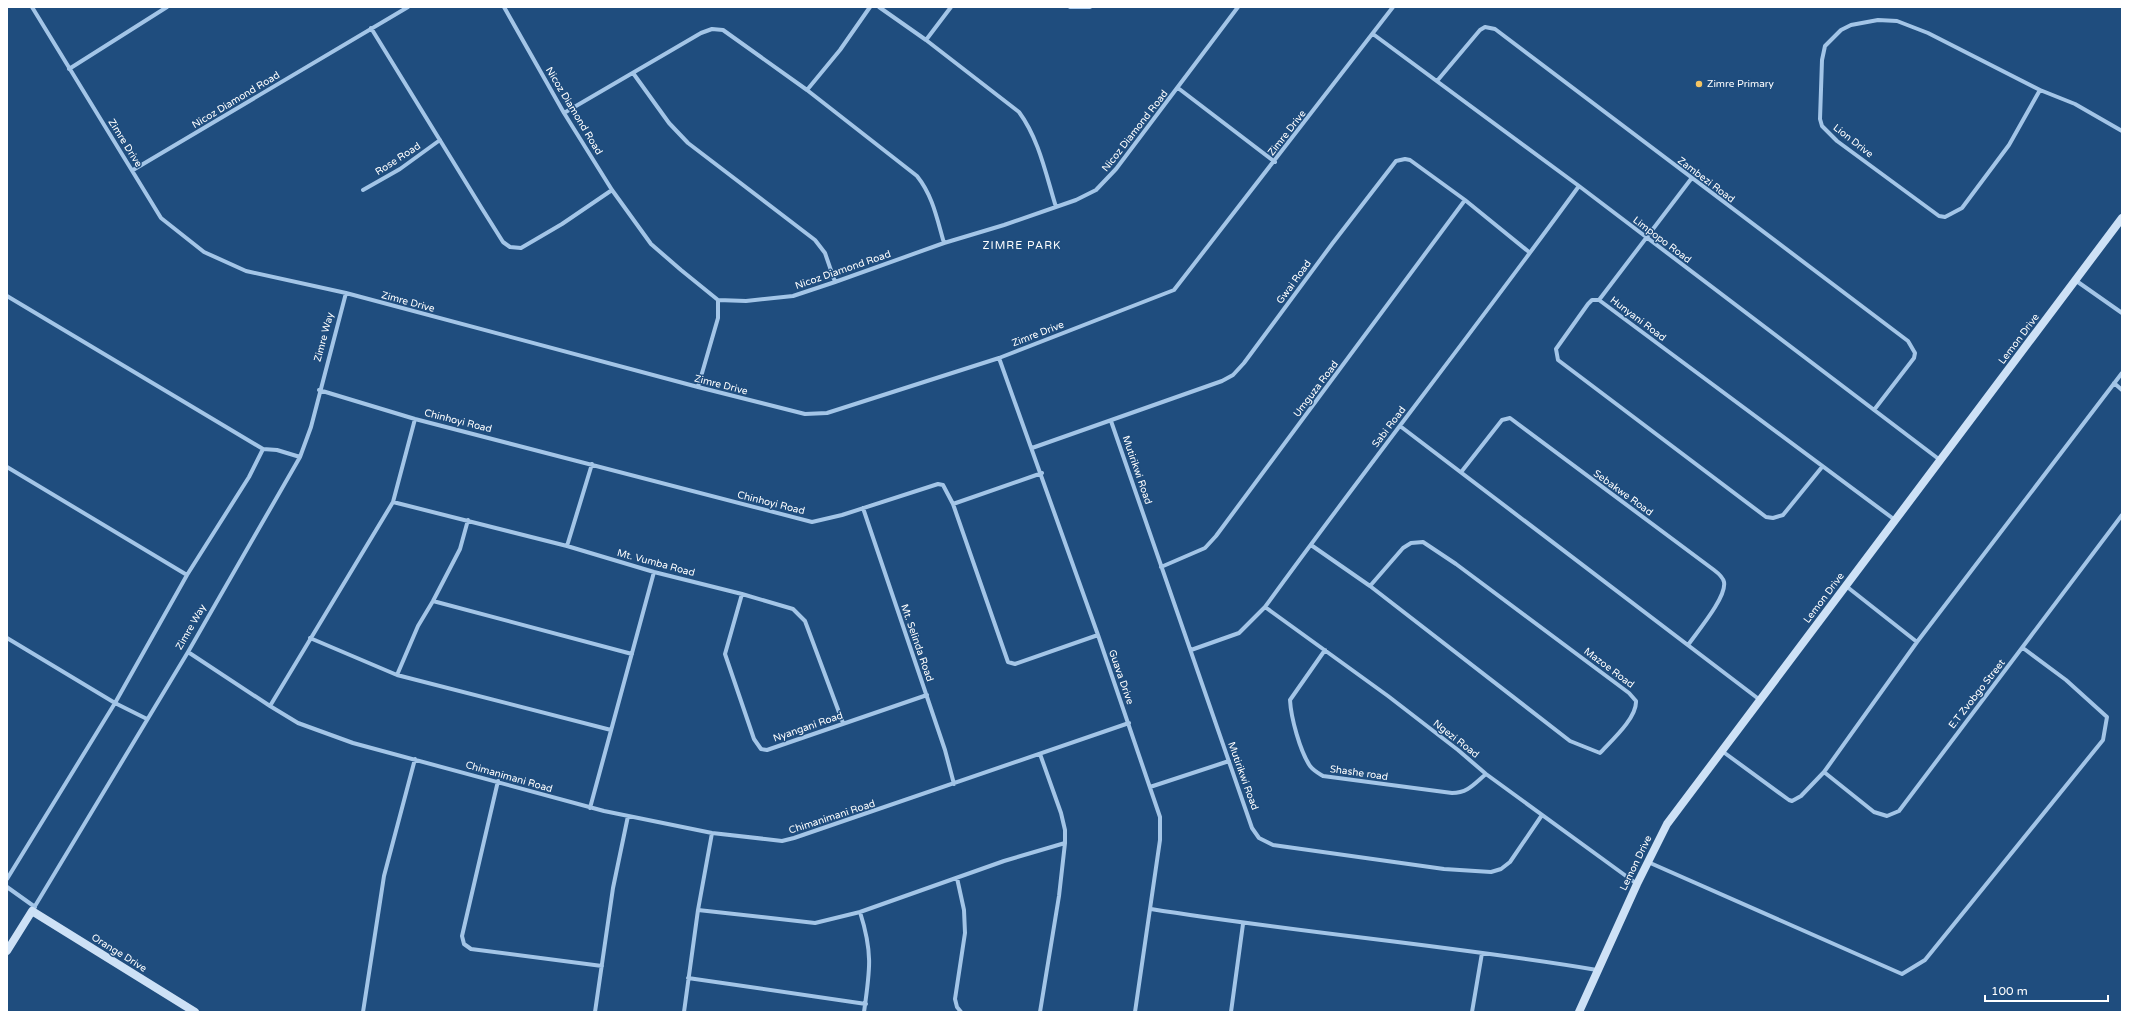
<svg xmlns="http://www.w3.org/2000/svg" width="2129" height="1019" font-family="'Varela Round',sans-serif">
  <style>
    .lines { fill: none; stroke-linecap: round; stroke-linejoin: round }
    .street { stroke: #a3c5e7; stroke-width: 4 }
    .secondary { stroke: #cde1f6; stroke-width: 8 }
    .poi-dot { fill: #f5c563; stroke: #1f4d7e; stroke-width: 1.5 }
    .labels { text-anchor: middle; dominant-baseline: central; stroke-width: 3; stroke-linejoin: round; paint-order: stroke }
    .poi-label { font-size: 10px; fill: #fff; stroke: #1f4d7e; text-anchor: start }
    .street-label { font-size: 10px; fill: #fff; stroke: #1f4d7e }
    .neighbourhood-label { font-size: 11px; letter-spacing: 1px; fill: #fff; stroke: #1f4d7e }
  </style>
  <rect width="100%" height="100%" fill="#1f4d7e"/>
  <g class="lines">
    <path class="street" d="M32,7L161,218L204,252L246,271L346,293L698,387L805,414L827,413L999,358L1174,290L1393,7
      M504,7L564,113L612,190L651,244L681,270L718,300L746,301L793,296L835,282L944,243L1004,225L1076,200L1096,190L1116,169L1238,7
      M879,7L926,40L1019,112C1039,139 1046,175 1056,207
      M1070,7H1090
      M371,28L481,207L503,242L510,247L521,248L562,224L612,190
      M1373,34L1579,186L1940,460
      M926,40L951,7
      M69,69L167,7
      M633,73L669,123L688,143L815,240L825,253L835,282
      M1437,81L1480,30L1485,27L1495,29L1908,341L1915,353L1914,358L1874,410
      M1178,88L1275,162
      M807,90L840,50L870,7
      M2040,90L2009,145L1962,208L1945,217L1939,216L1837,141L1822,126L1820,119L1822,60L1825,46L1841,30L1851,25L1878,20L1897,21L1928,33L2040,90L2075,104L2122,131
      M564,113L701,33L712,29L723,30L807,90L917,176C933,196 937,219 944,243
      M133,170L408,7
      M363,190L400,169L440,140
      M2075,280L2122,313
      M7,296L263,449L277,450L300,457
      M1599,300L1691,179
      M999,358L1098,635L1160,817V840L1135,1012
      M2114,383L2122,390
      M698,387L718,318V300
      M319,390L415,419L812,522L842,515L938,484L943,485L953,504L1008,662L1015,664L1098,635
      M1111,421L1252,828L1259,838L1273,845L1444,869L1491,872L1501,869L1510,862L1542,815
      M1400,426L1760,700
      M1032,448L1222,381L1233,375L1244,363L1332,244L1396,161L1405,159L1410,160L1465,200L1529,252
      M7,467L187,575
      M1822,467L1783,515L1773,518L1766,517L1558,360L1556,349L1588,304L1592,300H1599L1895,520
      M1462,471L1502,420L1510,418L1714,570C1718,573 1723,577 1724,582C1727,597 1697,632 1688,645
      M393,502L567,546L654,572L742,594L793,609L805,621L843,723
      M953,504L1042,473
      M863,508L945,750L954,784
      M1311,545L1370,586L1570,741L1600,753C1611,741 1637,718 1636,701L1629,693L1456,564L1423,542L1411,543L1403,548L1370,586
      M567,546L592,464
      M1161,567L1205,548L1216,536L1465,200
      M1846,586L1917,642
      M742,594L725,654L754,739L761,749L767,750L927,695
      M433,601L632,654
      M1265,607L1388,696L1458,750L1486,774L1637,884
      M7,638L115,703L147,719
      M310,638L397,675L611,730
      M1191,650L1239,633L1265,607C1368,465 1476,328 1579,186
      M1325,650L1290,700C1291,718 1300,751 1310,766C1314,771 1318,773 1323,776L1452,793C1468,793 1475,783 1486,774
      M188,652L270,706L298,723L353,743L604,811L712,833L765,839L782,841L794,838L1129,723
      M397,675L418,626L433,601L460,549L468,520
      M270,706L393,502L415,419
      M1722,751L1789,800L1792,801L1801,796L1824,772L1917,642L2122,373
      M1824,772L1874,812L1887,816L1899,811L2122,515
      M498,781L462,936L464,944L471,949L602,966
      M1150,787L1229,761
      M590,808L654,572
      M1648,862L1902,974L1925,960L2103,740L2107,717L2066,680L2023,648
      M957,878L964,910L965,933L955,999L957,1007L961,1012
      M7,879L115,703L187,575L249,477L263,449
      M7,887L35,907
      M1151,909C1299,933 1449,945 1597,970
      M698,910L815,923L860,912L1004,861L1065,843
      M32,911L188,652L300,457L311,427L346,293
      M860,912C873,953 870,970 864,1012
      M688,978L866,1004
      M363,1012L384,876L415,759
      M595,1012L613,888L628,816
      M684,1012L698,910L712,833
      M1040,1012L1059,896L1065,843V830L1061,813L1040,754
      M1231,1012L1243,924
      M1472,1012L1482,953"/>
    <path class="secondary" d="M7,951L32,911L195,1012
      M1579,1012L1637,884L1667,824L2122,218"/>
  </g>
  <circle class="poi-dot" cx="1699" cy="84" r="4"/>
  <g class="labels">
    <g class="poi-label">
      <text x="1707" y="84">Zimre Primary</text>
    </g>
    <g class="street-label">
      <text transform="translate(236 100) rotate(-31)">Nicoz Diamond Road</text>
      <text transform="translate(574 111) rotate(59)">Nicoz Diamond Road</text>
      <text transform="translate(1135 131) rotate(-52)">Nicoz Diamond Road</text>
      <text transform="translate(1287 133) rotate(-52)">Zimre Drive</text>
      <text transform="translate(1853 141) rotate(38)">Lion Drive</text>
      <text transform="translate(125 143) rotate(58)">Zimre Drive</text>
      <text transform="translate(398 159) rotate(-33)">Rose Road</text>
      <text transform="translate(1706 180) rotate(37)">Zambezi Road</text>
      <text transform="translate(1662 240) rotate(37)">Limpopo Road</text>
      <text transform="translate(843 270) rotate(-19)">Nicoz Diamond Road</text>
      <text transform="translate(1294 282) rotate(-54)">Gwai Road</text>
      <text transform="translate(408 302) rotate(15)">Zimre Drive</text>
      <text transform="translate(1638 319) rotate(37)">Hunyani Road</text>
      <text transform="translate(1038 334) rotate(-21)">Zimre Drive</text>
      <text transform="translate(324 337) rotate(-75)">Zimre Way</text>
      <text transform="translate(2019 339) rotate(-53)">Lemon Drive</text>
      <text transform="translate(721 385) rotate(14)">Zimre Drive</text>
      <text transform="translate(1316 389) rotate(-53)">Umguza Road</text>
      <text transform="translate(458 421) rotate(14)">Chinhoyi Road</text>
      <text transform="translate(1389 427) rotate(-53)">Sabi Road</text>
      <text transform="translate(1137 470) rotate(71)">Mutirikwi Road</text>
      <text transform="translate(1623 493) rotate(36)">Sebakwe Road</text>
      <text transform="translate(771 503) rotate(14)">Chinhoyi Road</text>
      <text transform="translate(656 563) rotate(15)">Mt. Vumba Road</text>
      <text transform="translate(1824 598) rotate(-53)">Lemon Drive</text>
      <text transform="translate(191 627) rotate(-60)">Zimre Way</text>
      <text transform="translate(917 643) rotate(71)">Mt. Selinda Road</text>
      <text transform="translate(1609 668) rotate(37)">Mazoe Road</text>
      <text transform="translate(1121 677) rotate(71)">Guava Drive</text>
      <text transform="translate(1977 694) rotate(-52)">E.T Zvobgo Street</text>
      <text transform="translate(808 727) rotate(-19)">Nyangani Road</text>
      <text transform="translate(1456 739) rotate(38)">Ngezi Road</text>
      <text transform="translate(1359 773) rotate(8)">Shashe road</text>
      <text transform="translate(1243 776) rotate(70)">Mutirikwi Road</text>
      <text transform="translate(509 777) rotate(16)">Chimanimani Road</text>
      <text transform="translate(832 817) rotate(-18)">Chimanimani Road</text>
      <text transform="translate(1636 863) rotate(-64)">Lemon Drive</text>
      <text transform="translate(119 953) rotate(32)">Orange Drive</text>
    </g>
    <g class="neighbourhood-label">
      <text x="1022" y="245">ZIMRE PARK</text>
    </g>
  </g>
  <rect width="2129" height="1019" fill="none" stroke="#ffffff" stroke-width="16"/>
  <path d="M1985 995v6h123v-6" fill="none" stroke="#ffffff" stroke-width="2"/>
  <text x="1991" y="995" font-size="12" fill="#ffffff" stroke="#1f4d7e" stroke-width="3" paint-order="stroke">100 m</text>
</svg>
